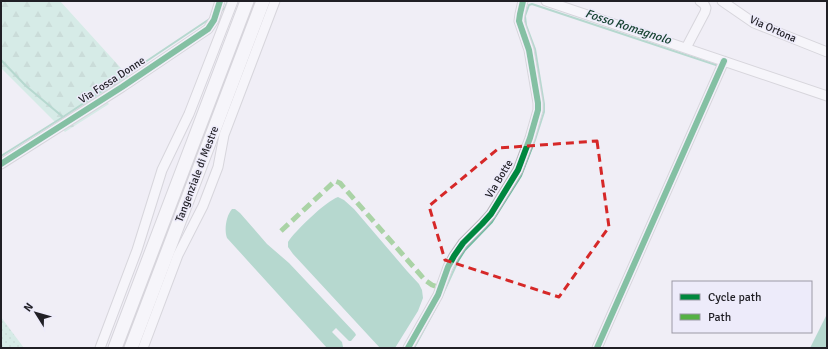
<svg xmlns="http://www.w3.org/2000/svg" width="828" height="349" font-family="Signika,sans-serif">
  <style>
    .grass { fill: url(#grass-dots) }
    .forest { fill: url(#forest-firs) }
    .water { fill: #70bca1 }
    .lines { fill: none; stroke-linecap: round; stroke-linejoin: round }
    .stream { stroke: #70bca1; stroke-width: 2 }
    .minor-casing { stroke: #b8b7bd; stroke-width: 11 }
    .highway-casing { stroke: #b8b7bd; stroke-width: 15 }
    .minor { stroke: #fdfcfe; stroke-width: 9 }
    .highway { stroke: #fdfcfe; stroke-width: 13 }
    .quiet { stroke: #55b145; stroke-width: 5; stroke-dasharray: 10 5; stroke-linecap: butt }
    .cycleway-casing { stroke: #edebfa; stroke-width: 8 }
    .cycleway { stroke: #00873e; stroke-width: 6 }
    .marked { fill: none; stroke: #d62828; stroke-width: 3; stroke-dasharray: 8 5; stroke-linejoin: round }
    .labels { text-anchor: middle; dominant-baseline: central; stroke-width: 3; stroke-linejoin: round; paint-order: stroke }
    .street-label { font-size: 11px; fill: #201f25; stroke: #edebfa }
    .water-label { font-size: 12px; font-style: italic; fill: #164331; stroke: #edebfa }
  </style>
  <defs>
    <pattern id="grass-dots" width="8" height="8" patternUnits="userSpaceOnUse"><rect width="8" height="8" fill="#b6e6d4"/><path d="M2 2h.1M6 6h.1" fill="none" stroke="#9cc5b6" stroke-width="1.8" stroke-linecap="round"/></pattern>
    <pattern id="forest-firs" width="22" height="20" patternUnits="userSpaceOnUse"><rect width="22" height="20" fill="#b6e6d4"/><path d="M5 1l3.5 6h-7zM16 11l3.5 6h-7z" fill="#9cc5b6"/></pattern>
  </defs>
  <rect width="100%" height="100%" fill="#f0eef6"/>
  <path class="grass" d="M1,317L24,348H1Z"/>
  <path class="forest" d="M1,1H60L129,77L103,97L109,104L65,132L1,68Z"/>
  <path class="water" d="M338,197L344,200L354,209L407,271L419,284L422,290L423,298L418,311L395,348H380L293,254L288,247V242C295,231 326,201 338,197Z
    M232,209H235L240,213L267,244L289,263L355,333L356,335L351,341H349L336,328L332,332L342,342L343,347L341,348H327L227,238C224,230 226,216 232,209Z
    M827,314V348H810Z"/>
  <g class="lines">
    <path class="stream" d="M732,2L733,1
      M221,11L225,8L228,1
      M1,60L26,86L63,117
      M1,156L63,117L211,18
      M441,298L458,261L465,250L492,222L521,176L535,140L544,112V104L535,49L526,25L525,16L529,5L532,4L719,66
      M414,348L439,302"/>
    <defs>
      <path id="minor" d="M546,1L827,96
        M722,1L754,23L827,52
        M686,48L705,12L706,8L704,4L700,1
        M1,164L122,87L208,29L214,20L220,1
        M100,348L137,250L162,170L189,114L233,1
        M143,348L178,255L203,206L218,167L224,135L275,1
        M408,348L438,295L448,267L454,256L463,243L482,224L491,214L518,170L530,138L538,110V103L529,50L519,21L520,14L523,1
        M597,348L724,61"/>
      <path id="highway" d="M115,348L247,1
        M131,348L263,1"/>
    </defs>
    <use href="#minor" class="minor-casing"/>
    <use href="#highway" class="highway-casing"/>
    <use href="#minor" class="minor"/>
    <use href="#highway" class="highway"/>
    <path class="quiet" d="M281,231L335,181L340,183L425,280L432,285L441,288"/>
    <defs>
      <path id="cycleway" d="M1,164L122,87L208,29L214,20L220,1
        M408,348L438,295L448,267L454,256L463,243L482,224L491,214L518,170L530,138L538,110V103L529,50L519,21L520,14L523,1
        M597,348L724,61"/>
    </defs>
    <use href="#cycleway" class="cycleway-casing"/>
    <use href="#cycleway" class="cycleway"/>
  </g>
  <path d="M0 0H828V349H0ZM597,141L609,227L559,297L445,260L429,206L499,148Z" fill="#f0eef6" fill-opacity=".55" fill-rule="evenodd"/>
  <path class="marked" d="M597,141L609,227L559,297L445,260L429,206L499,148Z"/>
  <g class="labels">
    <g class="street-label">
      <text transform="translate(773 29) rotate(24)">Via Ortona</text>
      <text transform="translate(112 80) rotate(-33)">Via Fossa Donne</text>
      <text transform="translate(197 174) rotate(-69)">Tangenziale di Mestre</text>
      <text transform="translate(499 179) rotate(-59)">Via Botte</text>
    </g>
    <g class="water-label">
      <text transform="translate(628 27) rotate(18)">Fosso Romagnolo</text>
    </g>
  </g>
  <rect width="828" height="349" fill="none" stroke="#201f25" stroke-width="4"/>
  <rect x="672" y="281" width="140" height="52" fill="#edebfa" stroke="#9b99a5"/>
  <rect x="680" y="294" width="20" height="6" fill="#00873e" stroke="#9b99a5"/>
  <text x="708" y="301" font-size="12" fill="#201f25">Cycle path</text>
  <rect x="680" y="314" width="20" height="6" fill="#55b145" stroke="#9b99a5"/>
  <text x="708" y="321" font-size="12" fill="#201f25">Path</text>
  <g transform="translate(36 313) rotate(307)" stroke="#edebfa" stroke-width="3" paint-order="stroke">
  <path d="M0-3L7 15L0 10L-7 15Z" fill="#201f25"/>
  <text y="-6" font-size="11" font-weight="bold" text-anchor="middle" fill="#201f25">N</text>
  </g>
</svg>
